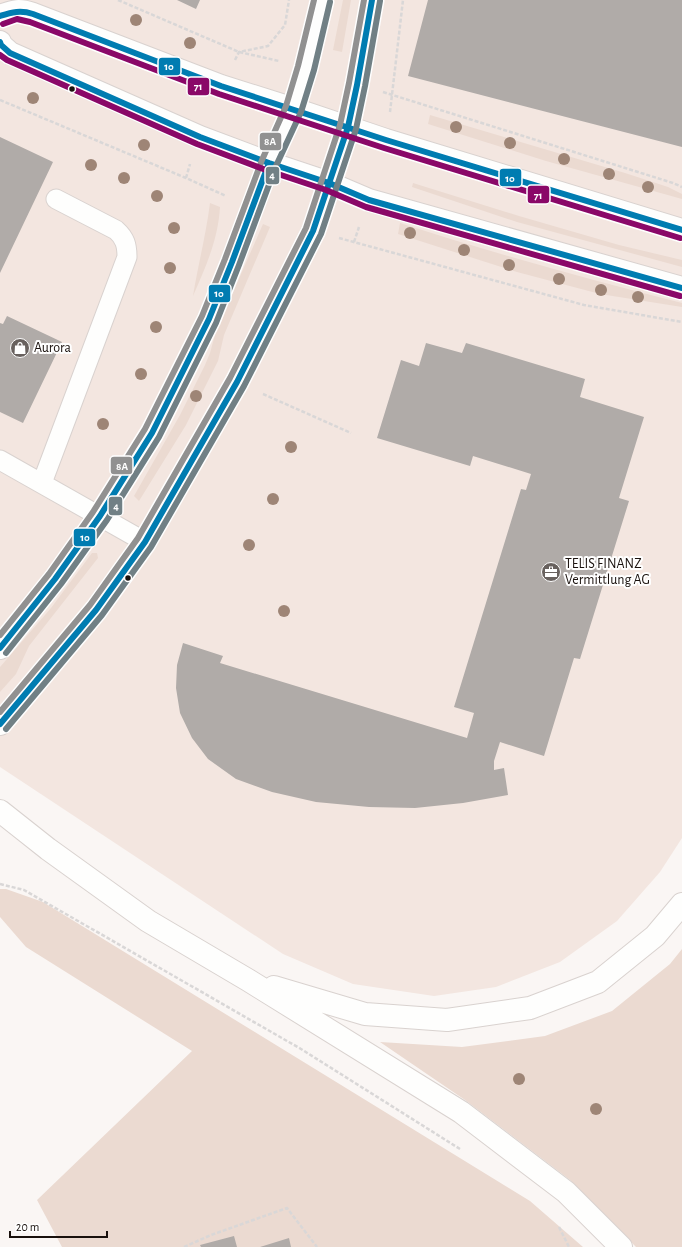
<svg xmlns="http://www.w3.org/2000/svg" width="682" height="1247" font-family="'Alegreya Sans',sans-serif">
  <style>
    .built { fill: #f3e6e0 }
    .green { fill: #ebdad1 }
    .building { fill: #b0aba8 }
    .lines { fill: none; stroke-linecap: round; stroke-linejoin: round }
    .lane-casing { stroke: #d9d2cf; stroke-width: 21 }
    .secondary-casing { stroke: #d9d2cf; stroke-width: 24 }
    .highway-casing { stroke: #d9d2cf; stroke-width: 24 }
    .path { stroke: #d9d7d7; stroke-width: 2.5; stroke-dasharray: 4 2; stroke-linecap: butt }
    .lane { stroke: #fefefd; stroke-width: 19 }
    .secondary { stroke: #fefefd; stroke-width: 22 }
    .highway { stroke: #fefefd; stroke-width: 22 }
    .bus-1-casing { stroke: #fff; stroke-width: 9 }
    .bus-2-casing { stroke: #fff; stroke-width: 9 }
    .bus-3-casing { stroke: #fff; stroke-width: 9 }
    .bus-4-casing { stroke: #fff; stroke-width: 9 }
    .bus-1 { stroke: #007cb1; stroke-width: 6 }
    .bus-2 { stroke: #718085; stroke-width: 6 }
    .bus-3 { stroke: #919191; stroke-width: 6 }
    .bus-4 { stroke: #8a0868; stroke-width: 6 }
    .tree { fill: #9e8576 }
    .bus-dot { fill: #19110d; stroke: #fff; stroke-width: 1.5 }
    .labels { text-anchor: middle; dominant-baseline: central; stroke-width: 4; stroke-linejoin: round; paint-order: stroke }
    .poi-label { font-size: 14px; fill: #19110d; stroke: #fff; text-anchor: start }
    .line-badge { stroke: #fff; stroke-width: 1.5 }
    .badge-label { font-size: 11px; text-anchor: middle; font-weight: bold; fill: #fff }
  </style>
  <rect width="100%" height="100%" fill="#faf6f4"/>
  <path class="built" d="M0,0H682V838L660,872L617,921L560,962L496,987L434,996L353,984L283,954L0,767Z"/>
  <path class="green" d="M343,0H351L342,52L333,50Z
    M430,115L625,173L668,187L682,194V199L546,161L428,124Z
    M413,183L519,216L619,245L682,260V267L517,222L412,187Z
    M210,203L220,207C218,240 206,266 193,296C198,265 206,235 210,203Z
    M400,223C493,253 587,279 682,303V307L600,294L517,272L398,234Z
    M263,224L270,227L224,335L218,361L186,425L139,501L134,496L180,415L205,365L210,353L216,331Z
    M92,553H97L98,558L29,646L16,674L0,692V667L51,608Z
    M0,889H6L43,902L530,1201L583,1247H62L37,1200L192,1051L26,947L0,917Z
    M682,949V1247H636L570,1180L465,1100L380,1042L462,1047L545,1036L612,1011L670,964Z"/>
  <path class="building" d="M177,0H200L196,9Z
    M428,0H682V147L408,76Z
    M0,137L53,162L0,273Z
    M7,316L62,342L23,423L0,412V323L3,324Z
    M426,343L462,353L466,343L585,379L580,397L644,417L619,498L629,501L580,659L574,658L544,756L500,742L494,761V770L504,768L508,795L463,803L415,808L369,807L316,802L272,792L236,779L208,759L192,738L180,713L176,688L177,665L183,643L223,656L220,663L467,738L474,713L454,707L521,489L526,490L531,474L473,456L470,466L377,438L401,360L419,366Z
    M234,1236L237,1247H201L200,1245Z
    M289,1238L291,1247H260Z"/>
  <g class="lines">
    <defs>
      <path id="lane" d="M0,460L145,542
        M42,483L127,257C127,245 125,238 116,230L56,199"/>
      <path id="secondary" d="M0,16C14,11 18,9 33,14L221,86L294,109L386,140L682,230
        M0,42L1,45L10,53L200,137L269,163L329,183L369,200L682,288
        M0,648L55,579L100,516L152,433L209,319L232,262L269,163L294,109L306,68L322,0
        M0,724L96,610L145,542L237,382L313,231L348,127L357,85L372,0"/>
      <path id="highway" d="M0,811L48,849L148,921L248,980L461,1112L566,1192L621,1247
        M274,987L365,1014L447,1020L530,1008L598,982L655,936L682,904"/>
    </defs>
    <use href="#lane" class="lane-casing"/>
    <use href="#secondary" class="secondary-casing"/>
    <use href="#highway" class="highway-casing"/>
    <path class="path" d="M118,0L239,52L279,61
      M235,60L239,52L268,46L285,25L289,0
      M383,92L673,183L682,187
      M0,100L186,178L226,196
      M390,112L403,0
      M186,178L190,164
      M339,238L584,305L682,322
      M354,242L359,227
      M263,394L351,433
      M0,884L24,890L301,1049L460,1149
      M559,1227L569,1247
      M184,1247L211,1235L287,1208L317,1247"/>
    <use href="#lane" class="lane"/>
    <use href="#secondary" class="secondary"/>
    <use href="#highway" class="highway"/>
    <defs>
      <path id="bus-1" d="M0,16C12,12 21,10 33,14L221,86L386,140L682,230
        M0,42L1,45L10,53L200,137L269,163L329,183L369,200L682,288
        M0,648L55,579L100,516L152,433L209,319L232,262L269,163
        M0,724L96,610L145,542L237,382L313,231L348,127L357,85L372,0"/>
      <path id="bus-2" d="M6,653L61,584L107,520L159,437L216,323L239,265L276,166L301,112L314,70L330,2
        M6,729L102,615L151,547L244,386L321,234L356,129L365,86L380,1"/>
      <path id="bus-3" d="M0,635L49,574L93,512L145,429L202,316L225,259L262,160L286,106L298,66L314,0
        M0,712L90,605L138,538L230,378L306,228L340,125L349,83L364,0"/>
      <path id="bus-4" d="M3,24L17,19L30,22L219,94L384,148L680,238
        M0,55L7,60L197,144L266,170L326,190L366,207L680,296"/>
    </defs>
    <use href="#bus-1" class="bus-1-casing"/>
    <use href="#bus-2" class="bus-2-casing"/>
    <use href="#bus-3" class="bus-3-casing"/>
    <use href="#bus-4" class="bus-4-casing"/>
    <use href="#bus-1" class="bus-1"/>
    <use href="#bus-2" class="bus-2"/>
    <use href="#bus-3" class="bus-3"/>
    <use href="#bus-4" class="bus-4"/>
  </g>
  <g class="tree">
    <circle cx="136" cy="20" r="6"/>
    <circle cx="190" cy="43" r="6"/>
    <circle cx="33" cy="98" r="6"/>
    <circle cx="456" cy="127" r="6"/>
    <circle cx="510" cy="143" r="6"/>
    <circle cx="144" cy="145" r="6"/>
    <circle cx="564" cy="159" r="6"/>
    <circle cx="91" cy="165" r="6"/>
    <circle cx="609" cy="174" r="6"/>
    <circle cx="124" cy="178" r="6"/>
    <circle cx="648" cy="187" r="6"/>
    <circle cx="157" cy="196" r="6"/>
    <circle cx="174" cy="228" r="6"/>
    <circle cx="410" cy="233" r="6"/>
    <circle cx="464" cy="250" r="6"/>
    <circle cx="509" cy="265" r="6"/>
    <circle cx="170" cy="268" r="6"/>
    <circle cx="559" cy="279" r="6"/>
    <circle cx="601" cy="290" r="6"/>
    <circle cx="638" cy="297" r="6"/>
    <circle cx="156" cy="327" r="6"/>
    <circle cx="141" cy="374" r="6"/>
    <circle cx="196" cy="396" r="6"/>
    <circle cx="103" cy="424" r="6"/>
    <circle cx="291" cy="447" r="6"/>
    <circle cx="273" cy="499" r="6"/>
    <circle cx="249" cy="545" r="6"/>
    <circle cx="284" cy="611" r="6"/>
    <circle cx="519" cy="1079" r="6"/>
    <circle cx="596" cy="1109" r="6"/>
  </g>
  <defs>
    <symbol id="shop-disc" viewBox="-11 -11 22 22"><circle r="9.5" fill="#68615e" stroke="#fff"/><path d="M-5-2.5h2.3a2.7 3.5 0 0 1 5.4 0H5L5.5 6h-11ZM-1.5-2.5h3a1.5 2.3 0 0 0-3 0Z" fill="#fff"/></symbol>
    <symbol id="office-disc" viewBox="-11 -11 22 22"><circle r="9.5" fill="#68615e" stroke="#fff"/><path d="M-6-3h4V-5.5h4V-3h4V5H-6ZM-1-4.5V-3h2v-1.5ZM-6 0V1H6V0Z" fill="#fff"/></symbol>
  </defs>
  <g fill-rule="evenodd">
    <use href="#shop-disc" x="9" y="337" width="22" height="22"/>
    <use href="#office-disc" x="540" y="561" width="22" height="22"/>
  </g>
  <g class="bus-dot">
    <circle cx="72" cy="89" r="3.5"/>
    <circle cx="128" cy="578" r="3.5"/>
  </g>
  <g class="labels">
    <g class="poi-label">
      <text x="34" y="348">Aurora</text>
      <text x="565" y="564">TELIS FINANZ<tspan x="565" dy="16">Vermittlung AG</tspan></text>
    </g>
  </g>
  <g class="line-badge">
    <rect x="158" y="57" width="23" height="19" rx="4" fill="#007cb1"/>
    <rect x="187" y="77" width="23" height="19" rx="4" fill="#8a0868"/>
    <rect x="259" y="132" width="23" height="19" rx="4" fill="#919191"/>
    <rect x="265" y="166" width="15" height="19" rx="4" fill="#718085"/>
    <rect x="499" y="168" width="23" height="19" rx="4" fill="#007cb1"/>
    <rect x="527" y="185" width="23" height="19" rx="4" fill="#8a0868"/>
    <rect x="208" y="284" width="23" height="19" rx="4" fill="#007cb1"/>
    <rect x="110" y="456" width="23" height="19" rx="4" fill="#919191"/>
    <rect x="108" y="496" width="15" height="20" rx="4" fill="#718085"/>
    <rect x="73" y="528" width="23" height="19" rx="4" fill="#007cb1"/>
  </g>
  <g class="badge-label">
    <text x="169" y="70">10</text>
    <text x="198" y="90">71</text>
    <text x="270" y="145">8A</text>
    <text x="272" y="179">4</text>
    <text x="510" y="182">10</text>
    <text x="538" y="199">71</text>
    <text x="219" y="297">10</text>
    <text x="122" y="470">8A</text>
    <text x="116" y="510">4</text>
    <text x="85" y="541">10</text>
  </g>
  <path d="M10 1231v6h97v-6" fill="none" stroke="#19110d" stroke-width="2"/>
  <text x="16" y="1231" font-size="12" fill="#19110d" stroke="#ffffff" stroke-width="3" paint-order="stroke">20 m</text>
</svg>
